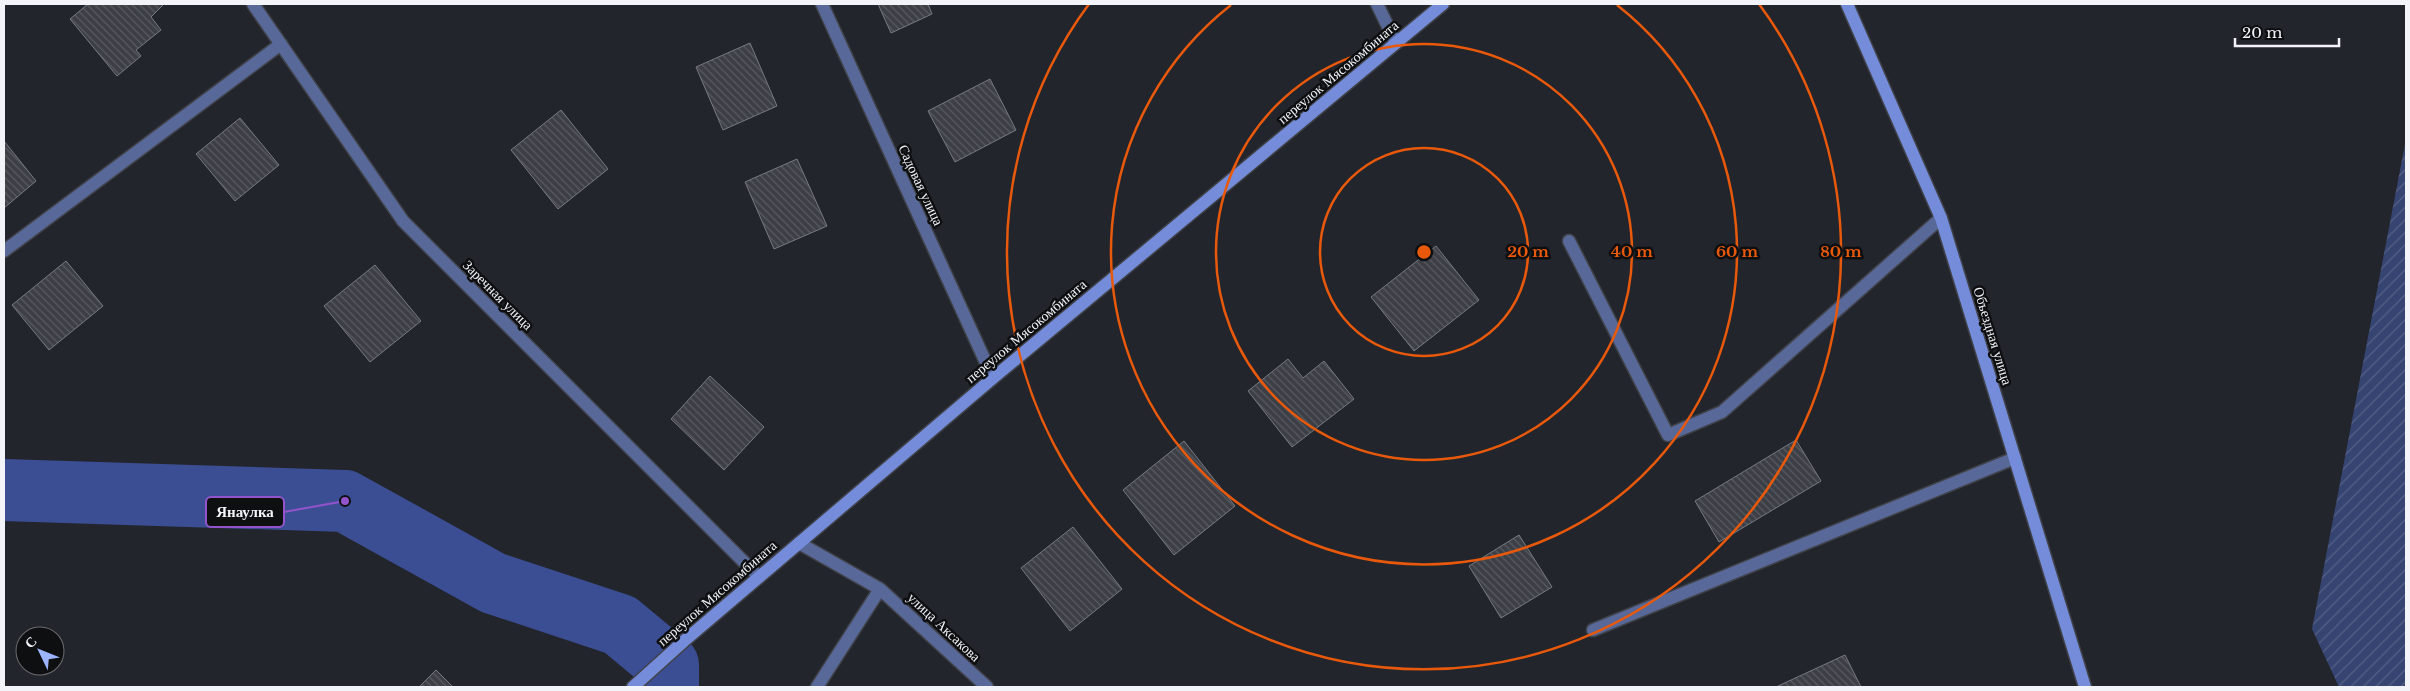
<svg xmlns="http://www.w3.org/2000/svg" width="2410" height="691" font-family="'Libre Baskerville',serif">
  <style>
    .garden { fill: url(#garden-furrows) }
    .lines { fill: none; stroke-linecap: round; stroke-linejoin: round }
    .river { stroke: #3b4e93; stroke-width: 62 }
    .building { fill: url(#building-back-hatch); stroke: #777a82 }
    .lane-casing { stroke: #404249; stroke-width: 15 }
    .street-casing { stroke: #404249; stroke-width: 15 }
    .secondary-casing { stroke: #404249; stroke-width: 15 }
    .lane { stroke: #586898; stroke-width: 12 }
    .street { stroke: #586898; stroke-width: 12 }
    .secondary { stroke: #748cd9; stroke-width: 12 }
    .ring { fill: none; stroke: #e8590c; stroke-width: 2.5 }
    .labels { text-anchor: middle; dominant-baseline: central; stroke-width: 5; stroke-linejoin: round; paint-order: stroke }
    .street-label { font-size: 14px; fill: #f3f4f9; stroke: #0e0f11 }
    .centre { fill: #e8590c; stroke: #0e0f11; stroke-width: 2.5 }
    .ring-label { font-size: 15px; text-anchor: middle; font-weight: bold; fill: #e8590c; stroke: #0e0f11; stroke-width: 5; stroke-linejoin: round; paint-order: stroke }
    .leader { fill: none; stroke: #9354cb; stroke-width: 2 }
    .callout-dot { fill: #9354cb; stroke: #0e0f11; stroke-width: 2 }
    .callout { fill: #0e0f11; stroke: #9354cb; stroke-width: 2 }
    .callout-label { font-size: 15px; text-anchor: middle; font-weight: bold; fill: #f3f4f9 }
  </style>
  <defs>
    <pattern id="garden-furrows" width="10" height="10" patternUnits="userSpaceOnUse" patternTransform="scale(1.25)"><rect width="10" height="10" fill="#364471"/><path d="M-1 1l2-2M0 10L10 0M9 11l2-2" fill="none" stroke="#546086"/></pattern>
    <pattern id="building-back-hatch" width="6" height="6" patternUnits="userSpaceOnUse" patternTransform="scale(1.25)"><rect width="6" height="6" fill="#3c3f45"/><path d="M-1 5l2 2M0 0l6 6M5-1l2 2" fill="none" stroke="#595b61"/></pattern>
  </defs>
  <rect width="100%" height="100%" fill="#23252c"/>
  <path class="garden" d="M2406,139V687H2339L2312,629Z"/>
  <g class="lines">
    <path class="river" d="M4,490L345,501L493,583L620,625L668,665V687"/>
  </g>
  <path class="building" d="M88,4H164L151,17L161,30L136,50L141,56L117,76L70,19Z
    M878,4H928L932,14L891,33Z
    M750,43L777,106L723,130L696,67Z
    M990,79L1016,130L955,162L928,111Z
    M561,110L608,169L558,209L511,150Z
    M240,118L279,165L235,201L196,154Z
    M4,141L36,181L4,208Z
    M797,159L827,226L774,249L745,182Z
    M1436,246L1479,300L1414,351L1371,297Z
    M66,261L103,306L49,350L12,305Z
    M375,265L421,321L370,362L324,306Z
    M1288,359L1303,378L1324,361L1354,399L1292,447L1248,391Z
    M710,376L764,427L724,470L671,419Z
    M1796,440L1821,481L1719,542L1695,501Z
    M1184,441L1235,506L1174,555L1123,490Z
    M1073,527L1122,589L1070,631L1021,568Z
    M1519,535L1552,587L1501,618L1469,566Z
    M1845,655L1861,687H1776Z
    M436,670L453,687H419Z"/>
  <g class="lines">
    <defs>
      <path id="lane" d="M1569,241L1668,435L1722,412L1941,218
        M4,251L281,44
        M1593,630L2015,458"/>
      <path id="street" d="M253,4L403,221L759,577
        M822,4L993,378
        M1377,4L1396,43
        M799,543L880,589L817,687
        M880,589L987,687"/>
      <path id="secondary" d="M1847,4L1941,218L2085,687
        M633,687L684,641L993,378L1443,4"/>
    </defs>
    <use href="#lane" class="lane-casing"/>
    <use href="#street" class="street-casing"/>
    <use href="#secondary" class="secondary-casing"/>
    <use href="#lane" class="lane"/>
    <use href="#street" class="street"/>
    <use href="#secondary" class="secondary"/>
  </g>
  <g class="ring">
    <circle cx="1424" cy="252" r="104"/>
    <circle cx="1424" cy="252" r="208"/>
    <path d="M1617 5A313 313 0 1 1 1231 5"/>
    <path d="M1759 4A417 417 0 1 1 1089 4"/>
  </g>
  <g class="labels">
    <g class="street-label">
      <text transform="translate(1338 72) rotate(-40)">переулок Мясокомбината</text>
      <text transform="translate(921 185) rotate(65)">Садовая улица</text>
      <text transform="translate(498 295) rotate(45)">Заречная улица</text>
      <text transform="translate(1026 331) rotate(-40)">переулок Мясокомбината</text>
      <text transform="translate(1993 336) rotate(73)">Объездная улица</text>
      <text transform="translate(717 593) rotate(-41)">переулок Мясокомбината</text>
      <text transform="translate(944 627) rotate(43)">улица Аксакова</text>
    </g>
  </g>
  <circle cx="1424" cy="252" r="8" class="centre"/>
  <g class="ring-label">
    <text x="1528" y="257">20 m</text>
    <text x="1632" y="257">40 m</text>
    <text x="1737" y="257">60 m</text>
    <text x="1841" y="257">80 m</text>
  </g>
  <path class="leader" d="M345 501L284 512"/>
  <circle class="callout-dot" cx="345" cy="501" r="5"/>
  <rect class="callout" x="206" y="497" width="78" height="30" rx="5"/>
  <g class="callout-label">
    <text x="245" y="517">Янаулка</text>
  </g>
  <rect width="2410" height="691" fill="none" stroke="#f3f4f9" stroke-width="10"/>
  <g transform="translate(40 651) rotate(313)"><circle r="24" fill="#0e0f11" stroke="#6a6b6e"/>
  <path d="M0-4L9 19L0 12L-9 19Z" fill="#9cb4fd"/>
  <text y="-8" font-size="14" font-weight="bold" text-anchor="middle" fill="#f3f4f9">С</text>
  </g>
  <path d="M2235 38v8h104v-8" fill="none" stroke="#f3f4f9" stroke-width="2.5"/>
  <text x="2242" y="38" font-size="15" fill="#f3f4f9" stroke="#0e0f11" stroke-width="4" paint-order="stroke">20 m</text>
</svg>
